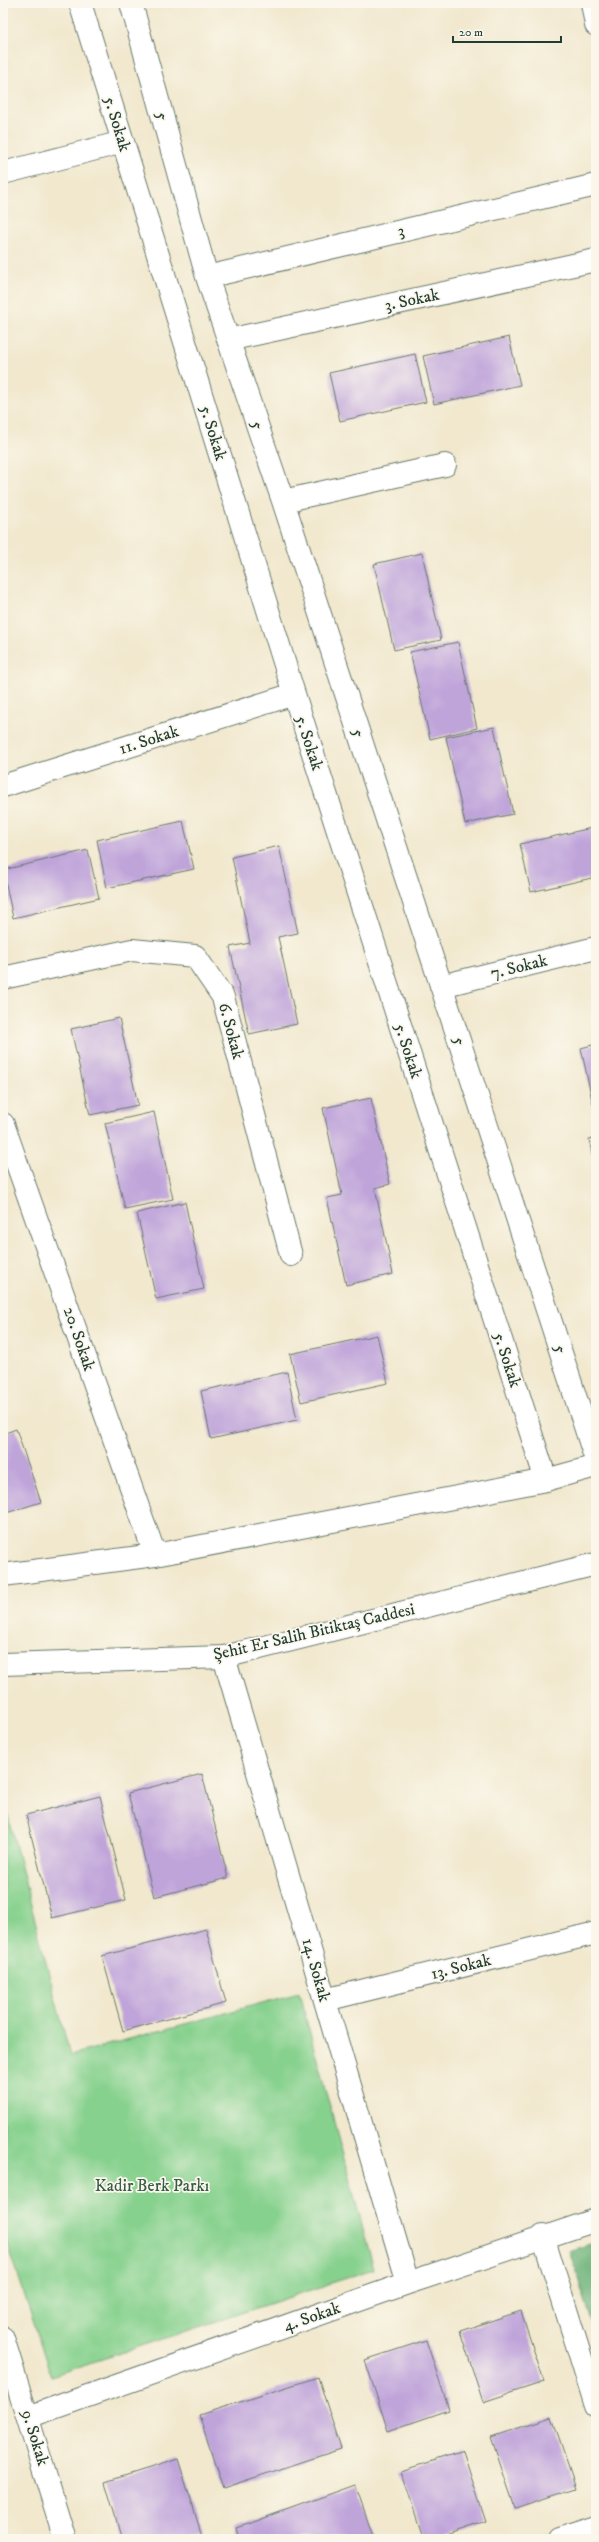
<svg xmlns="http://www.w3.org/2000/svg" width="599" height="2542" font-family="'IM FELL DW Pica',serif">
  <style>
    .green { fill: #87d18e; stroke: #538761 }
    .forest { fill: #6db379; stroke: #467856 }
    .building { fill: #bfa4da }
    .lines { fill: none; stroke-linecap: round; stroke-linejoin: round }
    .minor-casing { stroke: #68796a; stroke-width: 24 }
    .major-casing { stroke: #68796a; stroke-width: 24 }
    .minor { stroke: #fff; stroke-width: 22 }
    .major { stroke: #fff; stroke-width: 22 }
    .labels { text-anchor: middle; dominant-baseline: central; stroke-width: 3.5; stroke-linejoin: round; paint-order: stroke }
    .street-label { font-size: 17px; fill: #1f3d34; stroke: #fbf7ec }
    .park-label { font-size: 17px; fill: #345b46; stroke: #fbf7ec }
  </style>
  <rect width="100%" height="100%" fill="#fbf7ec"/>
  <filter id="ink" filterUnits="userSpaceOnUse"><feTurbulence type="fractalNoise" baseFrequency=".025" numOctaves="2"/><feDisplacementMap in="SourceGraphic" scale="8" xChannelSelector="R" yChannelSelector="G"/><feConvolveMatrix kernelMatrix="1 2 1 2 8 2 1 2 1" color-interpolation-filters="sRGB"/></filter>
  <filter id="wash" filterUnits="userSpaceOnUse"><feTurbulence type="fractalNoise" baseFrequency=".012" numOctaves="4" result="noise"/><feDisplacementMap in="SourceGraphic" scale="16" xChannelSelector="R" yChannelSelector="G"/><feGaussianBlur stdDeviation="0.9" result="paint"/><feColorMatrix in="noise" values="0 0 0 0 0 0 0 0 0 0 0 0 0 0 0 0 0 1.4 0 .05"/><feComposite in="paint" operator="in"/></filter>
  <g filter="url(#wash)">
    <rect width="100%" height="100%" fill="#f1e8ce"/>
    <path class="green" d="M3,1797L70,2055L299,1993L374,2269L51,2376L3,2229Z"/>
    <path class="forest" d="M596,2242V2334L569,2251Z"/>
    <g id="blocks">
      <path class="building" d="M509,337L520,385L434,404L423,356Z
        M415,354L426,402L340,421L329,373Z
        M422,553L441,640L394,650L374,564Z
        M458,642L477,728L430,739L410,652Z
        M494,727L513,814L465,824L446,737Z
        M183,821L194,869L107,888L97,840Z
        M596,827V877L531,892L520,844Z
        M279,846L298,933L278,937L297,1024L249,1034L230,947L250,943L232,857Z
        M88,850L99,898L13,918L3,870Z
        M119,1018L138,1105L90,1115L71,1029Z
        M596,1044V1114H595L581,1048Z
        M371,1098L390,1184L375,1188L393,1274L346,1285L327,1198L342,1195L323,1108Z
        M154,1112L173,1199L125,1209L105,1123Z
        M596,1138V1168H595L589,1139Z
        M185,1202L204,1289L156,1299L137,1213Z
        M377,1335L388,1383L301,1402L290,1354Z
        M287,1372L297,1420L211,1439L201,1391Z
        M16,1429L41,1502L3,1514V1434Z
        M202,1774L228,1878L154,1897L128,1793Z
        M100,1796L126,1900L52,1918L26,1815Z
        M206,1929L226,2003L123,2031L102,1956Z
        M521,2311L544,2382L483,2402L460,2331Z
        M426,2340L449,2410L388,2431L365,2360Z
        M318,2377L341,2449L223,2488L199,2415Z
        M552,2417L576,2488L515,2508L491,2437Z
        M463,2451L486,2521L433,2539H424L401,2471Z
        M178,2459L203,2539H122L105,2482Z
        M355,2485L374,2539H239L236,2528Z"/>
    </g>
  </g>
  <g filter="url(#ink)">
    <use href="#blocks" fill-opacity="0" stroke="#68796a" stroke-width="1"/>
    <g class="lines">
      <defs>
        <path id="minor" d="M80,3L294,694L546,1480
          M131,3L207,277L283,501L596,1460
          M592,3L596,25
          M3,173L123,142
          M207,277L596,185
          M228,340L596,260
          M283,501L445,465
          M3,786L294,694
          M3,978L132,950L195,956L223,997L291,1255
          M441,986L596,948
          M3,1124L155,1555
          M224,1657L408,2283
          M325,2000L596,1933
          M543,2236L596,2406
          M3,2338L65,2539
          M28,2417L408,2283L596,2220
          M559,2539L596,2527"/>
        <path id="major" d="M3,1575L155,1555L546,1480L596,1466
          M3,1664L224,1657L596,1564"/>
      </defs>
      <use href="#minor" class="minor-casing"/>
      <use href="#major" class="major-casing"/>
      <use href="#minor" class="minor"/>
      <use href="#major" class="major"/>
    </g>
  </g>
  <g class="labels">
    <g class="street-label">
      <text transform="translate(162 116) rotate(75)">5</text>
      <text transform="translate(117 124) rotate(73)">5. Sokak</text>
      <text transform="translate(401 231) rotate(-13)">3</text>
      <text transform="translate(412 300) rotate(-12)">3. Sokak</text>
      <text transform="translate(257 425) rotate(71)">5</text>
      <text transform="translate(213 433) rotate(73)">5. Sokak</text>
      <text transform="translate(358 733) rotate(72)">5</text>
      <text transform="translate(149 740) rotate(-18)">11. Sokak</text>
      <text transform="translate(309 743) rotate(72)">5. Sokak</text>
      <text transform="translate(519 967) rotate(-14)">7. Sokak</text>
      <text transform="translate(231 1031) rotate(75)">6. Sokak</text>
      <text transform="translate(459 1041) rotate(72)">5</text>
      <text transform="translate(408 1051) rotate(72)">5. Sokak</text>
      <text transform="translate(79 1339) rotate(71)">20. Sokak</text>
      <text transform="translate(560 1349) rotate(72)">5</text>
      <text transform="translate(507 1360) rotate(72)">5. Sokak</text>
      <text transform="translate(314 1632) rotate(-13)">Şehit Er Salih Bitiktaş Caddesi</text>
      <text transform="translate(461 1967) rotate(-14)">13. Sokak</text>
      <text transform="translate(316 1970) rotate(74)">14. Sokak</text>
      <text transform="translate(312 2317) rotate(-19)">4. Sokak</text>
      <text transform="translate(35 2438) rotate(73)">9. Sokak</text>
    </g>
    <g class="park-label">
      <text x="152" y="2186">Kadir Berk Parkı</text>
    </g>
  </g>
  <rect width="599" height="2542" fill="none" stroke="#fbf7ec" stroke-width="16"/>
  <path d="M453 36v6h108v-6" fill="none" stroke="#1f3d34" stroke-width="2"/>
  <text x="459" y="36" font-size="12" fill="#1f3d34" stroke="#fbf7ec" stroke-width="3" paint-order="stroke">20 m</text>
</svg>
